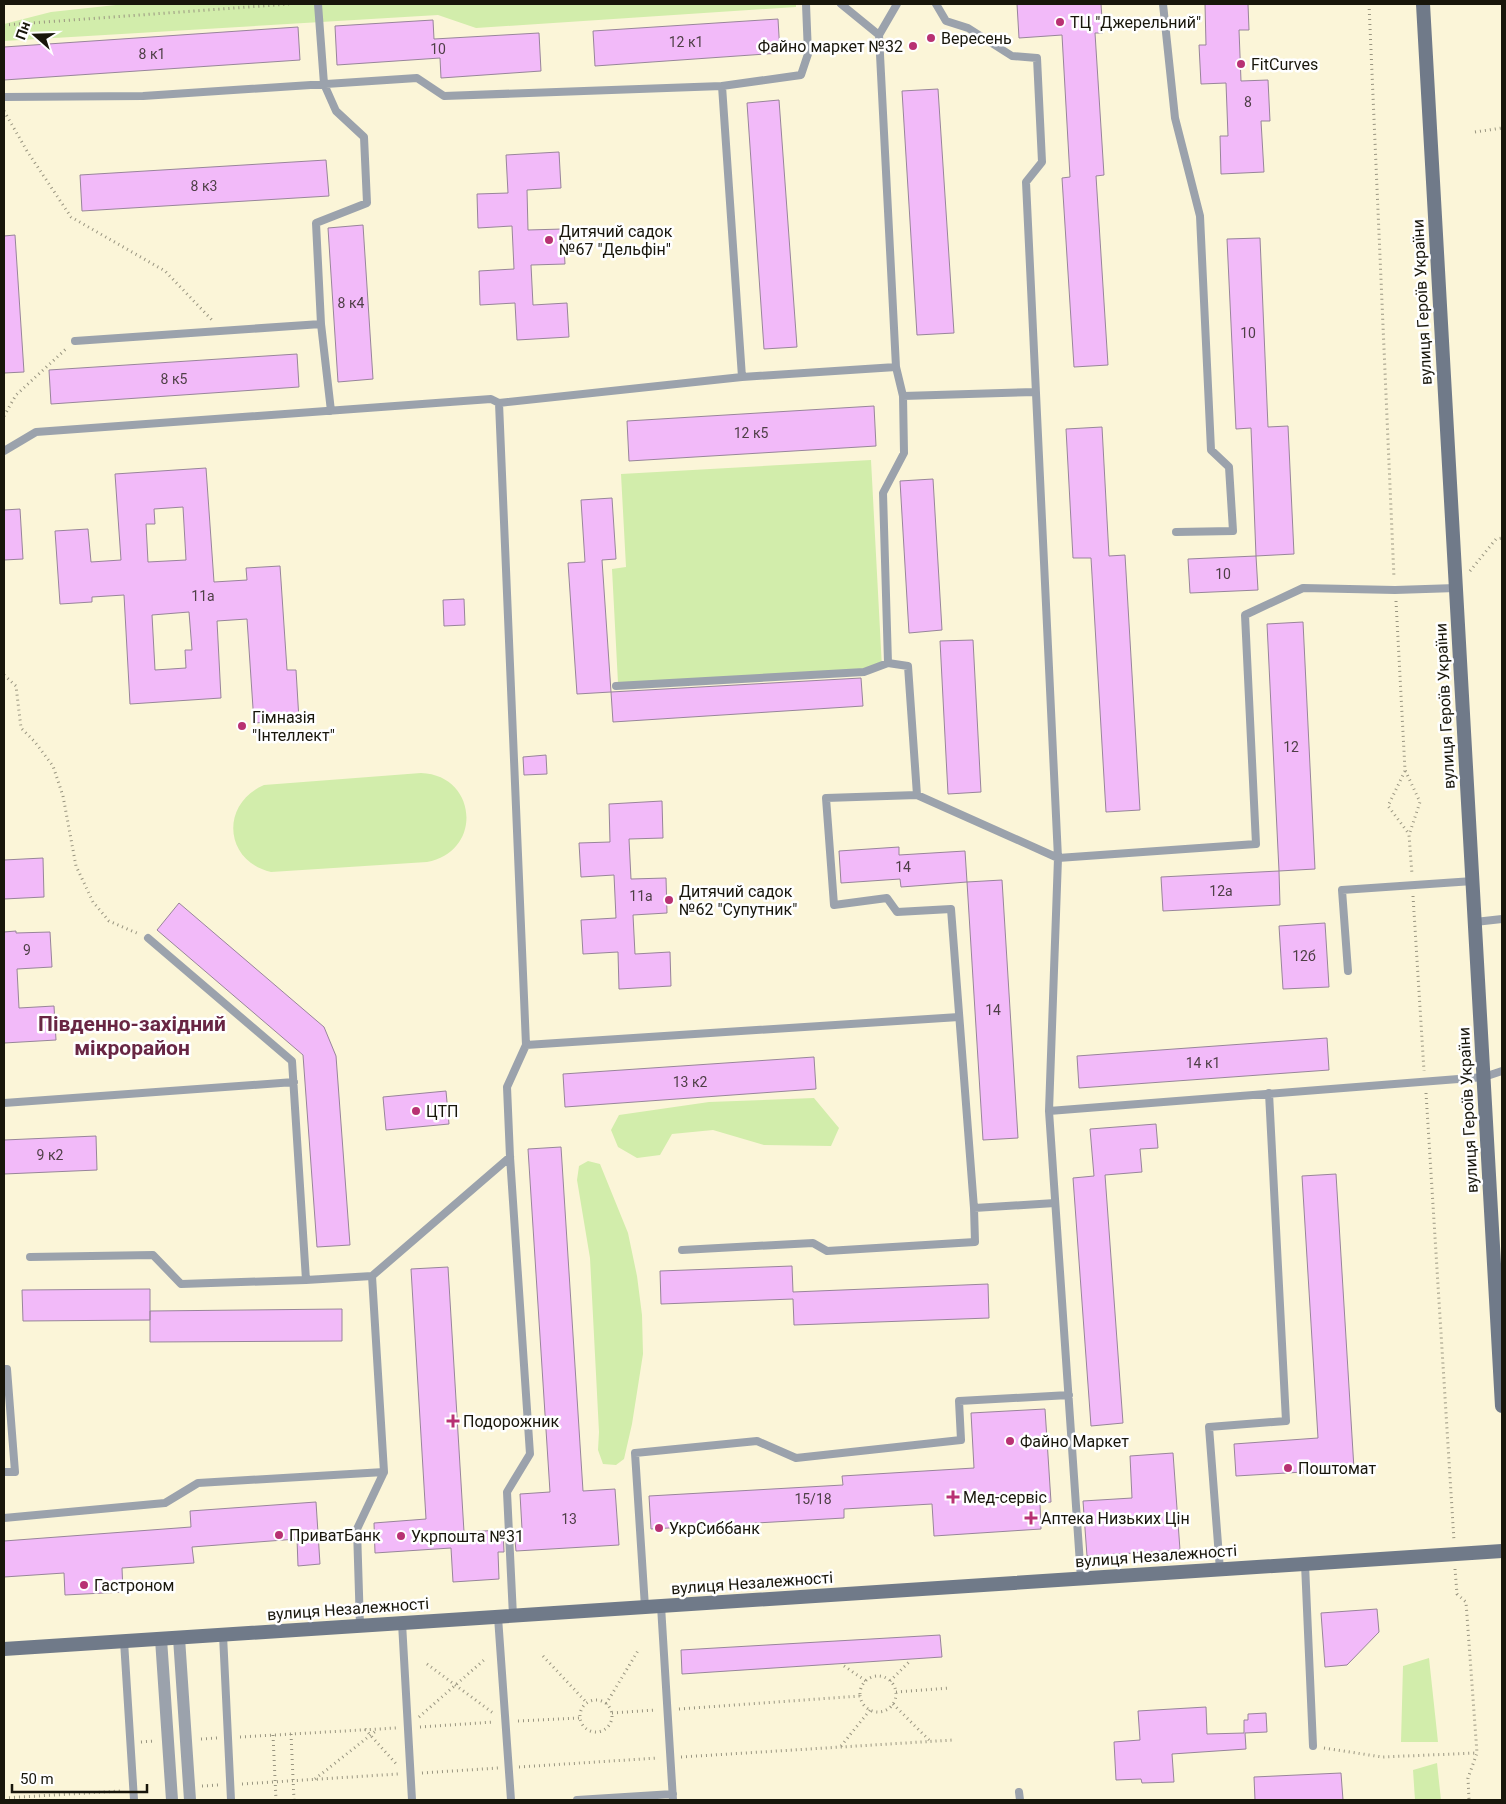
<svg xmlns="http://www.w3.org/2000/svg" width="1506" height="1804" font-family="Roboto,sans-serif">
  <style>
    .green { fill: #d2edab }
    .building { fill: #f2baf9; stroke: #98859a; fill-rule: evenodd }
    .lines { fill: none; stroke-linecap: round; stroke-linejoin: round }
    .path { stroke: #999580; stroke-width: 3; stroke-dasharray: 1 4; stroke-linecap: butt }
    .service { stroke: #9ba2ac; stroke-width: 8 }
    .pedestrian { stroke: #9ba2ac; stroke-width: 12 }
    .secondary { stroke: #707a89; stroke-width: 14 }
    .poi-dot { fill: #b83173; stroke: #fff; stroke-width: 2 }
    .labels { text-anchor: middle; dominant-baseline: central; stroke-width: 5; stroke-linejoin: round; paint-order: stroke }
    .number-label { font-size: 14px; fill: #4e3f46 }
    .poi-label { font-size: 16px; fill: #18160b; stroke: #fff; text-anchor: start }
    .street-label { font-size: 16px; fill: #18160b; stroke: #fff }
    .district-label { font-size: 21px; font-weight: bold; fill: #682643; stroke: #fff }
  </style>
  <rect width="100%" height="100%" fill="#fbf5d8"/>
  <path class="green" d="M125,4H796V7L476,28L438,15L4,41V24L51,12Z
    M871,460L882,668L618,683L612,569L626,567L621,474Z
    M421,773C478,775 483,852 427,862L271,872C224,861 220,804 264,785Z
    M814,1098L839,1128L831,1146L764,1145L713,1130L672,1134L660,1155L637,1158L618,1147L611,1130L619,1115L709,1102Z
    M588,1161L600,1164L628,1233L637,1276L642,1315L643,1354L632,1424L624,1459L616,1465L603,1464L598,1450L599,1432L590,1258L577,1180L579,1166Z
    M1429,1658L1438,1742H1401L1403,1666Z
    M1437,1763L1441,1800H1415L1413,1770Z"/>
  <path class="building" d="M1017,4H1101L1103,33H1095L1104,175L1096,176L1108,365L1074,367L1062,178L1070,177L1062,35L1019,38Z
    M1205,4H1248L1249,30H1239L1241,81L1268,80L1270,121H1261L1264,172L1221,174L1220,136H1228L1226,83L1201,84L1199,45H1206Z
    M778,19L780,53L595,66L593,31Z
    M433,20L434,39L539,33L541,71L441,78L440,58L337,65L335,26Z
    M298,27L300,60L4,80V47Z
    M938,89L954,333L917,335L902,91Z
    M779,100L797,347L764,349L747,103Z
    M559,152L561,188L527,190L528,230L563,229L565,264L531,265L533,305L567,303L569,337L517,340L515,303L480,305L479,271L514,269L512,226L478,228L477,194L508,193L506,155Z
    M326,160L329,196L82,211L80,175Z
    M363,225L373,379L338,382L328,228Z
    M15,235L24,372L4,373V236Z
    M1260,238L1268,427L1288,426L1294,554L1256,556L1251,428L1236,429L1227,239Z
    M297,354L299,387L51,404L49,370Z
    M874,406L876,446L629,461L627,421Z
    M1102,427L1109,556L1125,555L1140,810L1106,812L1091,558H1073L1066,429Z
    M206,468L214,582L247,580L246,568L280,566L287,670H296L299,720L254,723L247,619L217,621L221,698L130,704L124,595L92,597V602L60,604L55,531L88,529L91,562L121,560L115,474ZM183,507L186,560L148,562L146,524H155L154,509ZM189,612L192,650H185L186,668L155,670L152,615Z
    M933,479L942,630L909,633L900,481Z
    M612,498L616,559L602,560L611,692L577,694L568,563L585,562L581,500Z
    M20,509L23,559L4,560V510Z
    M1256,556L1258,590L1190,593L1188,559Z
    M464,599L465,625L444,626L443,600Z
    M1303,622L1315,869L1279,871L1267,624Z
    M973,640L981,792L948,794L940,641Z
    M861,678L863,706L613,722L611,692Z
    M546,755L547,774L524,775L523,757Z
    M662,801L663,838L629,839L631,879L666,878L667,913L633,915L635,954L670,952L671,986L619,989L618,952L583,954L581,920L616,918L614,875L581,877L579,843L610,842L609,804Z
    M899,847V855L965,851L967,882L901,887L900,879L841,883L839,851Z
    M43,858L44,897L4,899V860Z
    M1279,871L1280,905L1163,911L1161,877Z
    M1002,880L1018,1138L983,1140L967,882Z
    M179,903L324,1027L336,1056L350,1245L317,1247L303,1055L157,930Z
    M1325,923L1329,987L1283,989L1279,926Z
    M16,931V933L50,932L52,967L17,969L19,1008L54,1006L56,1040L4,1043V932Z
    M1327,1038L1329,1070L1079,1088L1077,1056Z
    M814,1057L816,1089L565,1107L563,1074Z
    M446,1091L449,1124L386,1130L383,1097Z
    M1156,1124L1158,1148L1140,1149L1142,1172L1105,1175L1123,1423L1091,1426L1073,1178L1094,1176L1090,1129Z
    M96,1136L97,1170L4,1174V1140Z
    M561,1147L583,1491L615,1489L619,1545L516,1551L514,1530L522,1529L520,1494L550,1492L528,1149Z
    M1336,1174L1354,1469L1236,1476L1234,1444L1318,1438L1302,1176Z
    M792,1266L793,1292L988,1284L989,1318L794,1325L793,1299L661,1304L660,1271Z
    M448,1267L464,1532L503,1530L504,1552H498L499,1579L453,1582L451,1548L375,1553L374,1523L426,1519L411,1269Z
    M150,1289V1320L23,1321L22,1290Z
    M342,1309V1341L150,1342V1311Z
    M1045,1409L1051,1502L1040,1503L1041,1529L934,1536L932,1504L844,1509V1518L651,1529L649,1496L843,1485L842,1476L974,1468L971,1413Z
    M1173,1453L1180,1550L1087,1556L1083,1501L1132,1498L1130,1456Z
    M316,1502L320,1564L298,1566L297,1539L192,1547L194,1563L122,1568L123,1592L65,1595L64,1573L4,1577V1541L191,1527L190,1511Z
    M1377,1609L1379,1632L1347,1665L1325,1667L1321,1613Z
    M940,1635L942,1657L682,1674L681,1650Z
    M1206,1707L1207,1734L1244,1733V1720H1248V1714L1266,1713L1267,1732L1245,1733L1246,1749L1172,1754L1174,1782L1142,1783L1141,1779L1116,1780L1114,1742L1140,1740L1138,1711Z
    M1341,1773L1343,1800H1255L1254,1777Z"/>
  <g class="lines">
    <path class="path" d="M1369,4L1394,578
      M4,25L289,4
      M4,111L27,151L71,217L165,271L212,320
      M1475,132L1502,128
      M4,416L16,395L67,348
      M1470,571L1496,539L1502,538
      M1396,601L1405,770L1420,802L1409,835L1412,874
      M4,675L16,686L21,728L35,742L53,766L63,796L76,866L93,902L109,921L139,934
      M1405,771L1388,806L1409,834
      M1413,896L1424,1071
      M1426,1093L1454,1541
      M1455,1569L1457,1594L1466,1602L1477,1753L1468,1778L1469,1800
      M543,1656L587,1703
      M427,1664L493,1713
      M844,1666L866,1681
      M860 1694a18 18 0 1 1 36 0a18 18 0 1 1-36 0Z
      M890,1681L910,1661
      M896,1692L950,1688
      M580 1716a16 16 0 1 1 32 0a16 16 0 1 1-32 0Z
      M606,1704L639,1649
      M893,1704L931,1742
      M679,1709L860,1696
      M612,1713L655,1710
      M419,1717L484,1660
      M518,1721L580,1718
      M420,1727L494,1722
      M365,1729L398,1766
      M291,1734L294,1800
      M273,1735L276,1800
      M240,1737L396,1728
      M201,1739L217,1738
      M141,1742L154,1741
      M841,1746L870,1710
      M1324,1748L1382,1757L1477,1753
      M681,1757L953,1740
      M519,1767L658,1758
      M422,1773L498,1768
      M315,1779L377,1730
      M242,1784L398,1774
      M202,1786L219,1785
      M4,1798L121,1791"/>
    <path class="service" d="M318,4L324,84L336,111L364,137L367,203L316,223L321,324L331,411
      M936,4L946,21L968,28L1012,56L1037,58L1042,162L1026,182L1058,858L1049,1111L1081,1579
      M1163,4L1175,118L1200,216L1211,450L1229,467L1233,531L1176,532
      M879,35L897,4
      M4,97L143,96L417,78L444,96L722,86
      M75,341L321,324
      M896,367L903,396L1036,392
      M742,377L896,367L879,35L841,4
      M903,396L904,453L883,493L888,663L908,666L917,795L1058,858L1256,844L1245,615L1303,588L1395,590L1456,588
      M499,403L526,1045L507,1087L510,1157L530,1454L507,1492L513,1616
      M4,451L36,432L491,399L499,403L742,377L722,86L801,75L808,54L806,4
      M616,686L864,672L888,663
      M917,795L826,798L834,905L887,898L897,912L951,909L974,1208L1055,1203
      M1475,922L1502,919
      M148,938L292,1061L306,1280L372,1276L510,1157
      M1348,971L1342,890L1473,881
      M526,1045L959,1017
      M4,1103L294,1082
      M1049,1111L1484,1077L1502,1071
      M682,1250L813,1243L827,1251L975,1242L974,1208
      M30,1257L153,1255L181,1284L306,1280
      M4,1369H7L15,1472H4
      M4,1518L165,1503L198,1483L384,1472
      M1305,1564L1313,1746
      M1220,1570L1209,1427L1286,1421L1269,1093
      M661,1606L673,1800
      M645,1607L635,1453L757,1441L796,1458L961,1440L959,1401L1069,1395
      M498,1617L511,1800
      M402,1623L412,1800
      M360,1626L357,1529L384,1472L372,1276
      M223,1635L231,1800
      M124,1641L134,1800
      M1019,1792L1020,1800
      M577,1800L673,1794"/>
    <path class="pedestrian" d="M179,1638L190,1800
      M161,1639L172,1800"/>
    <path class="secondary" d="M1423,4L1502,1406
      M4,1649L1502,1551"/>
  </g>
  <g class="poi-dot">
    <circle cx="1060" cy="22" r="5"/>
    <circle cx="931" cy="38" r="5"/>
    <circle cx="913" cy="46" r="5"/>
    <circle cx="1241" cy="64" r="5"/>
    <circle cx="549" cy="240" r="5"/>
    <circle cx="242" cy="726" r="5"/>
    <circle cx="669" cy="900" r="5"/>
    <circle cx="416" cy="1111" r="5"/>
    <path d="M450.5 1413.5h5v5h5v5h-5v5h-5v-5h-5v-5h5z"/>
    <circle cx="1010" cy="1441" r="5"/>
    <circle cx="1288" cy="1468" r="5"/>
    <path d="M950.5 1489.5h5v5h5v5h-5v5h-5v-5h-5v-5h5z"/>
    <path d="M1028.5 1510.5h5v5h5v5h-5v5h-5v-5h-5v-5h5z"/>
    <circle cx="659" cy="1528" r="5"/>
    <circle cx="279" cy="1535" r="5"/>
    <circle cx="401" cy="1536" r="5"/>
    <circle cx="84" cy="1585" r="5"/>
  </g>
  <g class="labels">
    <g class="number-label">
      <text x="686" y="42">12 к1</text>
      <text x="438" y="49">10</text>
      <text x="152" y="54">8 к1</text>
      <text x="1248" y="102">8</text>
      <text x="204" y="186">8 к3</text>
      <text x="351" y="303">8 к4</text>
      <text x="1248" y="333">10</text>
      <text x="174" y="379">8 к5</text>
      <text x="751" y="433">12 к5</text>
      <text x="1223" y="574">10</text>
      <text x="203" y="596">11а</text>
      <text x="1291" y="747">12</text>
      <text x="903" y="867">14</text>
      <text x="1221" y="891">12а</text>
      <text x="641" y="896">11а</text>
      <text x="27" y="950">9</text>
      <text x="1304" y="956">12б</text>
      <text x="993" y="1010">14</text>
      <text x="1203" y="1063">14 к1</text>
      <text x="690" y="1082">13 к2</text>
      <text x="50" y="1155">9 к2</text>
      <text x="813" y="1499">15/18</text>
      <text x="569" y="1519">13</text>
    </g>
    <g class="poi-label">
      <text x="1070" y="22">ТЦ "Джерельний"</text>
      <text x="941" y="38">Вересень</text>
      <text x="903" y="46" text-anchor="end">Файно маркет №32</text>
      <text x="1251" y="64">FitCurves</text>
      <text x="559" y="231">Дитячий садок<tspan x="559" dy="18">№67 "Дельфін"</tspan></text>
      <text x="252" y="717">Гімназія<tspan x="252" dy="18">"Інтеллект"</tspan></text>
      <text x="679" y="891">Дитячий садок<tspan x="679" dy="18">№62 "Супутник"</tspan></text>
      <text x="426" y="1111">ЦТП</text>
      <text x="463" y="1421">Подорожник</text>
      <text x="1020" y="1441">Файно Маркет</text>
      <text x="1298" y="1468">Поштомат</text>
      <text x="963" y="1497">Мед-сервіс</text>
      <text x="1041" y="1518">Аптека Низьких Цін</text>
      <text x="669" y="1528">УкрСиббанк</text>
      <text x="289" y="1535">ПриватБанк</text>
      <text x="411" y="1536">Укрпошта №31</text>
      <text x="94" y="1585">Гастроном</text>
    </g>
    <g class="street-label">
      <text transform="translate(1422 302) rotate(-93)">вулиця Героїв України</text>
      <text transform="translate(1445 706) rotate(-93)">вулиця Героїв України</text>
      <text transform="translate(1468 1110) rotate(-93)">вулиця Героїв України</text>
      <text transform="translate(1156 1556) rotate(-4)">вулиця Незалежності</text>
      <text transform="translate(752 1583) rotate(-4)">вулиця Незалежності</text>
      <text transform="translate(348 1609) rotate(-4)">вулиця Незалежності</text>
    </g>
    <g class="district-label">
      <text x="132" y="1024">Південно-західний<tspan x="132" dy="24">мікрорайон</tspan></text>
    </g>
  </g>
  <rect width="1506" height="1804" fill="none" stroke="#18160b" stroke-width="10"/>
  <g transform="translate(35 35) rotate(290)" stroke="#ffffff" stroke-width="4" paint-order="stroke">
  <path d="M0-4L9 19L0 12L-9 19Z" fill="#18160b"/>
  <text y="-8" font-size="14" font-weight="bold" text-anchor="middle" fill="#18160b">Пн</text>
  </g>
  <path d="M12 1784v8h135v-8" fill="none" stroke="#18160b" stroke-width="2.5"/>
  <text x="20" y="1784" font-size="15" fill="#18160b" stroke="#ffffff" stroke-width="4" paint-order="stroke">50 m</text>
</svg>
